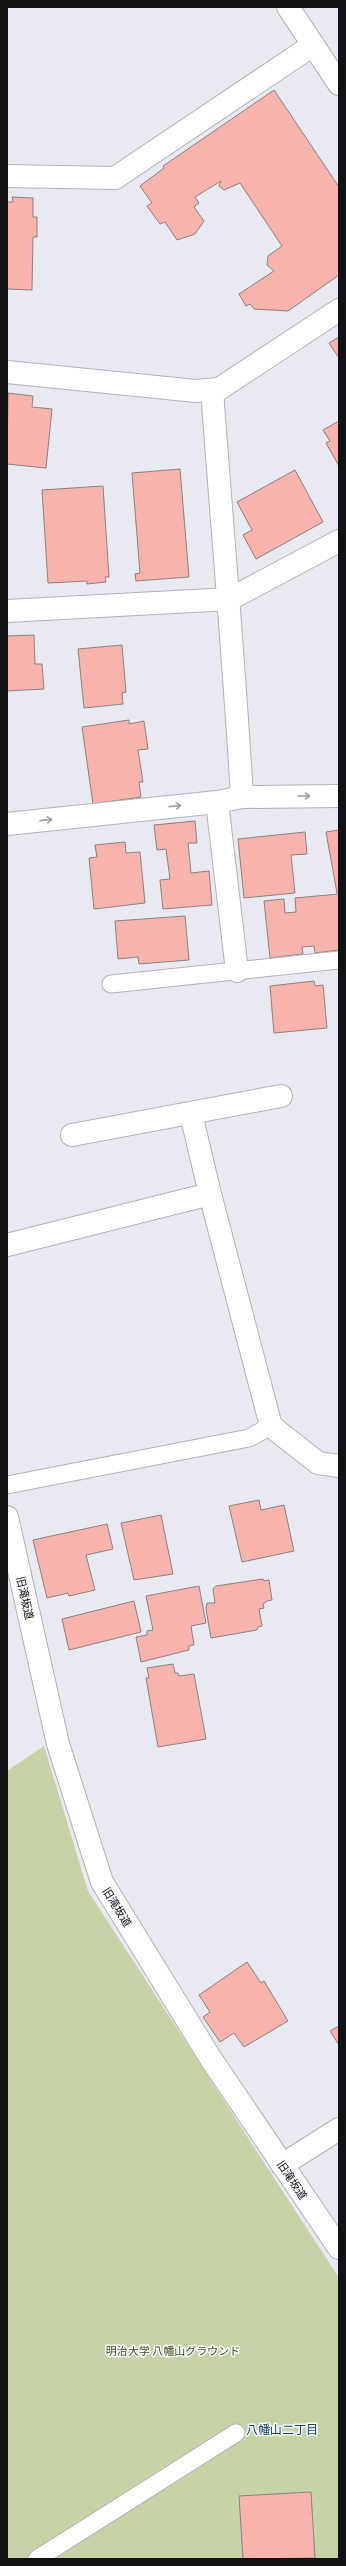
<svg xmlns="http://www.w3.org/2000/svg" width="346" height="2566" font-family="'IBM Plex Sans','Noto Sans JP',sans-serif">
  <style>
    .green { fill: #c5d3a6 }
    .building { fill: #f8b3ad; stroke: #8a8180 }
    .lines { fill: none; stroke-linecap: round; stroke-linejoin: round }
    .service-casing { stroke: #b2b2bb; stroke-width: 19 }
    .minor-casing { stroke: #b2b2bb; stroke-width: 24 }
    .tertiary-casing { stroke: #b2b2bb; stroke-width: 24 }
    .secondary-casing { stroke: #b2b2bb; stroke-width: 24 }
    .service { stroke: #fff; stroke-width: 17 }
    .minor { stroke: #fff; stroke-width: 22 }
    .tertiary { stroke: #fff; stroke-width: 22 }
    .secondary { stroke: #fff; stroke-width: 22 }
    .oneway { stroke: #a0a0a1 }
    .labels { text-anchor: middle; dominant-baseline: central; stroke-width: 3; stroke-linejoin: round; paint-order: stroke }
    .street-label { font-size: 11px; fill: #121215; stroke: #f7f7fe }
    .park-label { font-size: 11px; fill: #44511b; stroke: #f7f7fe }
    .neighbourhood-label { font-size: 12px; fill: #144468; stroke: #f7f7fe }
  </style>
  <rect width="100%" height="100%" fill="#e9e9f2"/>
  <path class="green" d="M44,1746L88,1891L339,2278V2559H7V1771Z"/>
  <path class="building" d="M274,90L339,187V275L288,311L254,309L250,304L246,306L239,294L274,271L267,265L268,256L282,246L240,183L224,190L219,186L221,181L195,197L199,203L194,207L204,221L195,234L177,240L165,222L160,224L147,206L152,203L140,186L164,168L163,166Z
    M12,197L33,198V217H37V237H33L32,290L7,289V202H13Z
    M339,337V358L329,343Z
    M8,393L33,396L32,407L52,409L46,468L7,464Z
    M339,421V466L326,443L330,441L323,430Z
    M180,469L189,577L136,581L135,574L140,573L132,473Z
    M295,470L323,522L256,559L243,535L252,530L237,502Z
    M103,486L109,577H105L106,582L87,584V581L48,583L42,490Z
    M34,635L35,664H42L44,689L7,691V636Z
    M122,645L126,692L122,693L123,704L84,708L78,649Z
    M129,720V724L144,721L148,749L138,750L143,782H139L141,797L93,804L82,727Z
    M195,821L197,843H188L191,873L209,871L212,905L163,909L160,880L170,879L166,849L157,850L154,825Z
    M339,830V893H337L326,832Z
    M305,832L307,854L291,855L295,893L244,898L238,839Z
    M125,842L126,853L140,852L145,903L94,909L89,858L97,857L95,845Z
    M339,894V950L315,953L314,946L302,947L303,954L270,958L264,901L284,899L285,913L296,912L295,898Z
    M185,916L189,960L139,964L138,957L118,959L115,921Z
    M314,981L315,986L323,985L327,1028L274,1033L270,986Z
    M259,1500L261,1510L284,1505L294,1551L242,1562L229,1506Z
    M161,1515L173,1574L134,1580L121,1523Z
    M107,1524L113,1549L86,1555L95,1590L69,1596L68,1593L47,1598L33,1540Z
    M263,1579L264,1581L269,1580L272,1600L267,1601L263,1604L264,1608L259,1609L262,1626L258,1627L257,1630L211,1638L206,1609L207,1603H215L213,1589L216,1586Z
    M199,1586L206,1623L191,1626L194,1645L189,1646V1650L141,1662L136,1637L147,1635V1631L153,1630L146,1596Z
    M134,1601L141,1632L69,1650L62,1619Z
    M173,1664L175,1673H178L179,1676L194,1674L206,1739L158,1747L146,1678H149L147,1668Z
    M247,1962L261,1983L264,1981L288,2021L244,2047L234,2033L220,2042L203,2017L210,2012L199,1995Z
    M339,2026V2045L330,2031Z
    M311,2492L315,2558L243,2559L239,2496Z"/>
  <g class="lines">
    <defs>
      <path id="service" d="M111,984L339,960
        M7,1485L249,1438L271,1426
        M37,2559L236,2433"/>
      <path id="minor" d="M7,176L115,178L313,45
        M7,372L196,391L219,389L339,310
        M212,390C222,526 234,661 242,797
        M217,802L237,971
        M7,824L217,802L242,797L339,796
        M191,1114L210,1194
        M72,1135L281,1096
        M7,1245L210,1194L271,1426L318,1463L339,1466
        M7,1517L58,1744L102,1882L211,2059L339,2248
        M282,2165L339,2129"/>
      <path id="tertiary" d="M7,611L230,599L339,541"/>
      <path id="secondary" d="M288,7L339,84"/>
    </defs>
    <use href="#service" class="service-casing"/>
    <use href="#minor" class="minor-casing"/>
    <use href="#tertiary" class="tertiary-casing"/>
    <use href="#secondary" class="secondary-casing"/>
    <use href="#service" class="service"/>
    <use href="#minor" class="minor"/>
    <use href="#tertiary" class="tertiary"/>
    <use href="#secondary" class="secondary"/>
  </g>
  <defs><path id="oneway-shaft" d="M-6 0H5M1.5-3L5.5 0L1.5 3" fill="none" stroke-width="1.6" stroke-linecap="round" stroke-linejoin="round"/></defs>
  <g class="oneway">
    <use href="#oneway-shaft" transform="translate(304 796)"/>
    <use href="#oneway-shaft" transform="translate(175 806) rotate(-6)"/>
    <use href="#oneway-shaft" transform="translate(46 820) rotate(-6)"/>
  </g>
  <g class="labels">
    <g class="street-label">
      <text transform="translate(25 1598) rotate(77)">旧滝坂道</text>
      <text transform="translate(117 1907) rotate(58)">旧滝坂道</text>
      <text transform="translate(292 2180) rotate(56)">旧滝坂道</text>
    </g>
    <g class="park-label">
      <text x="173" y="2351">明治大学 八幡山グラウンド</text>
    </g>
    <g class="neighbourhood-label">
      <text x="282" y="2429">八幡山二丁目</text>
    </g>
  </g>
  <rect width="346" height="2566" fill="none" stroke="#121215" stroke-width="16"/>
</svg>
